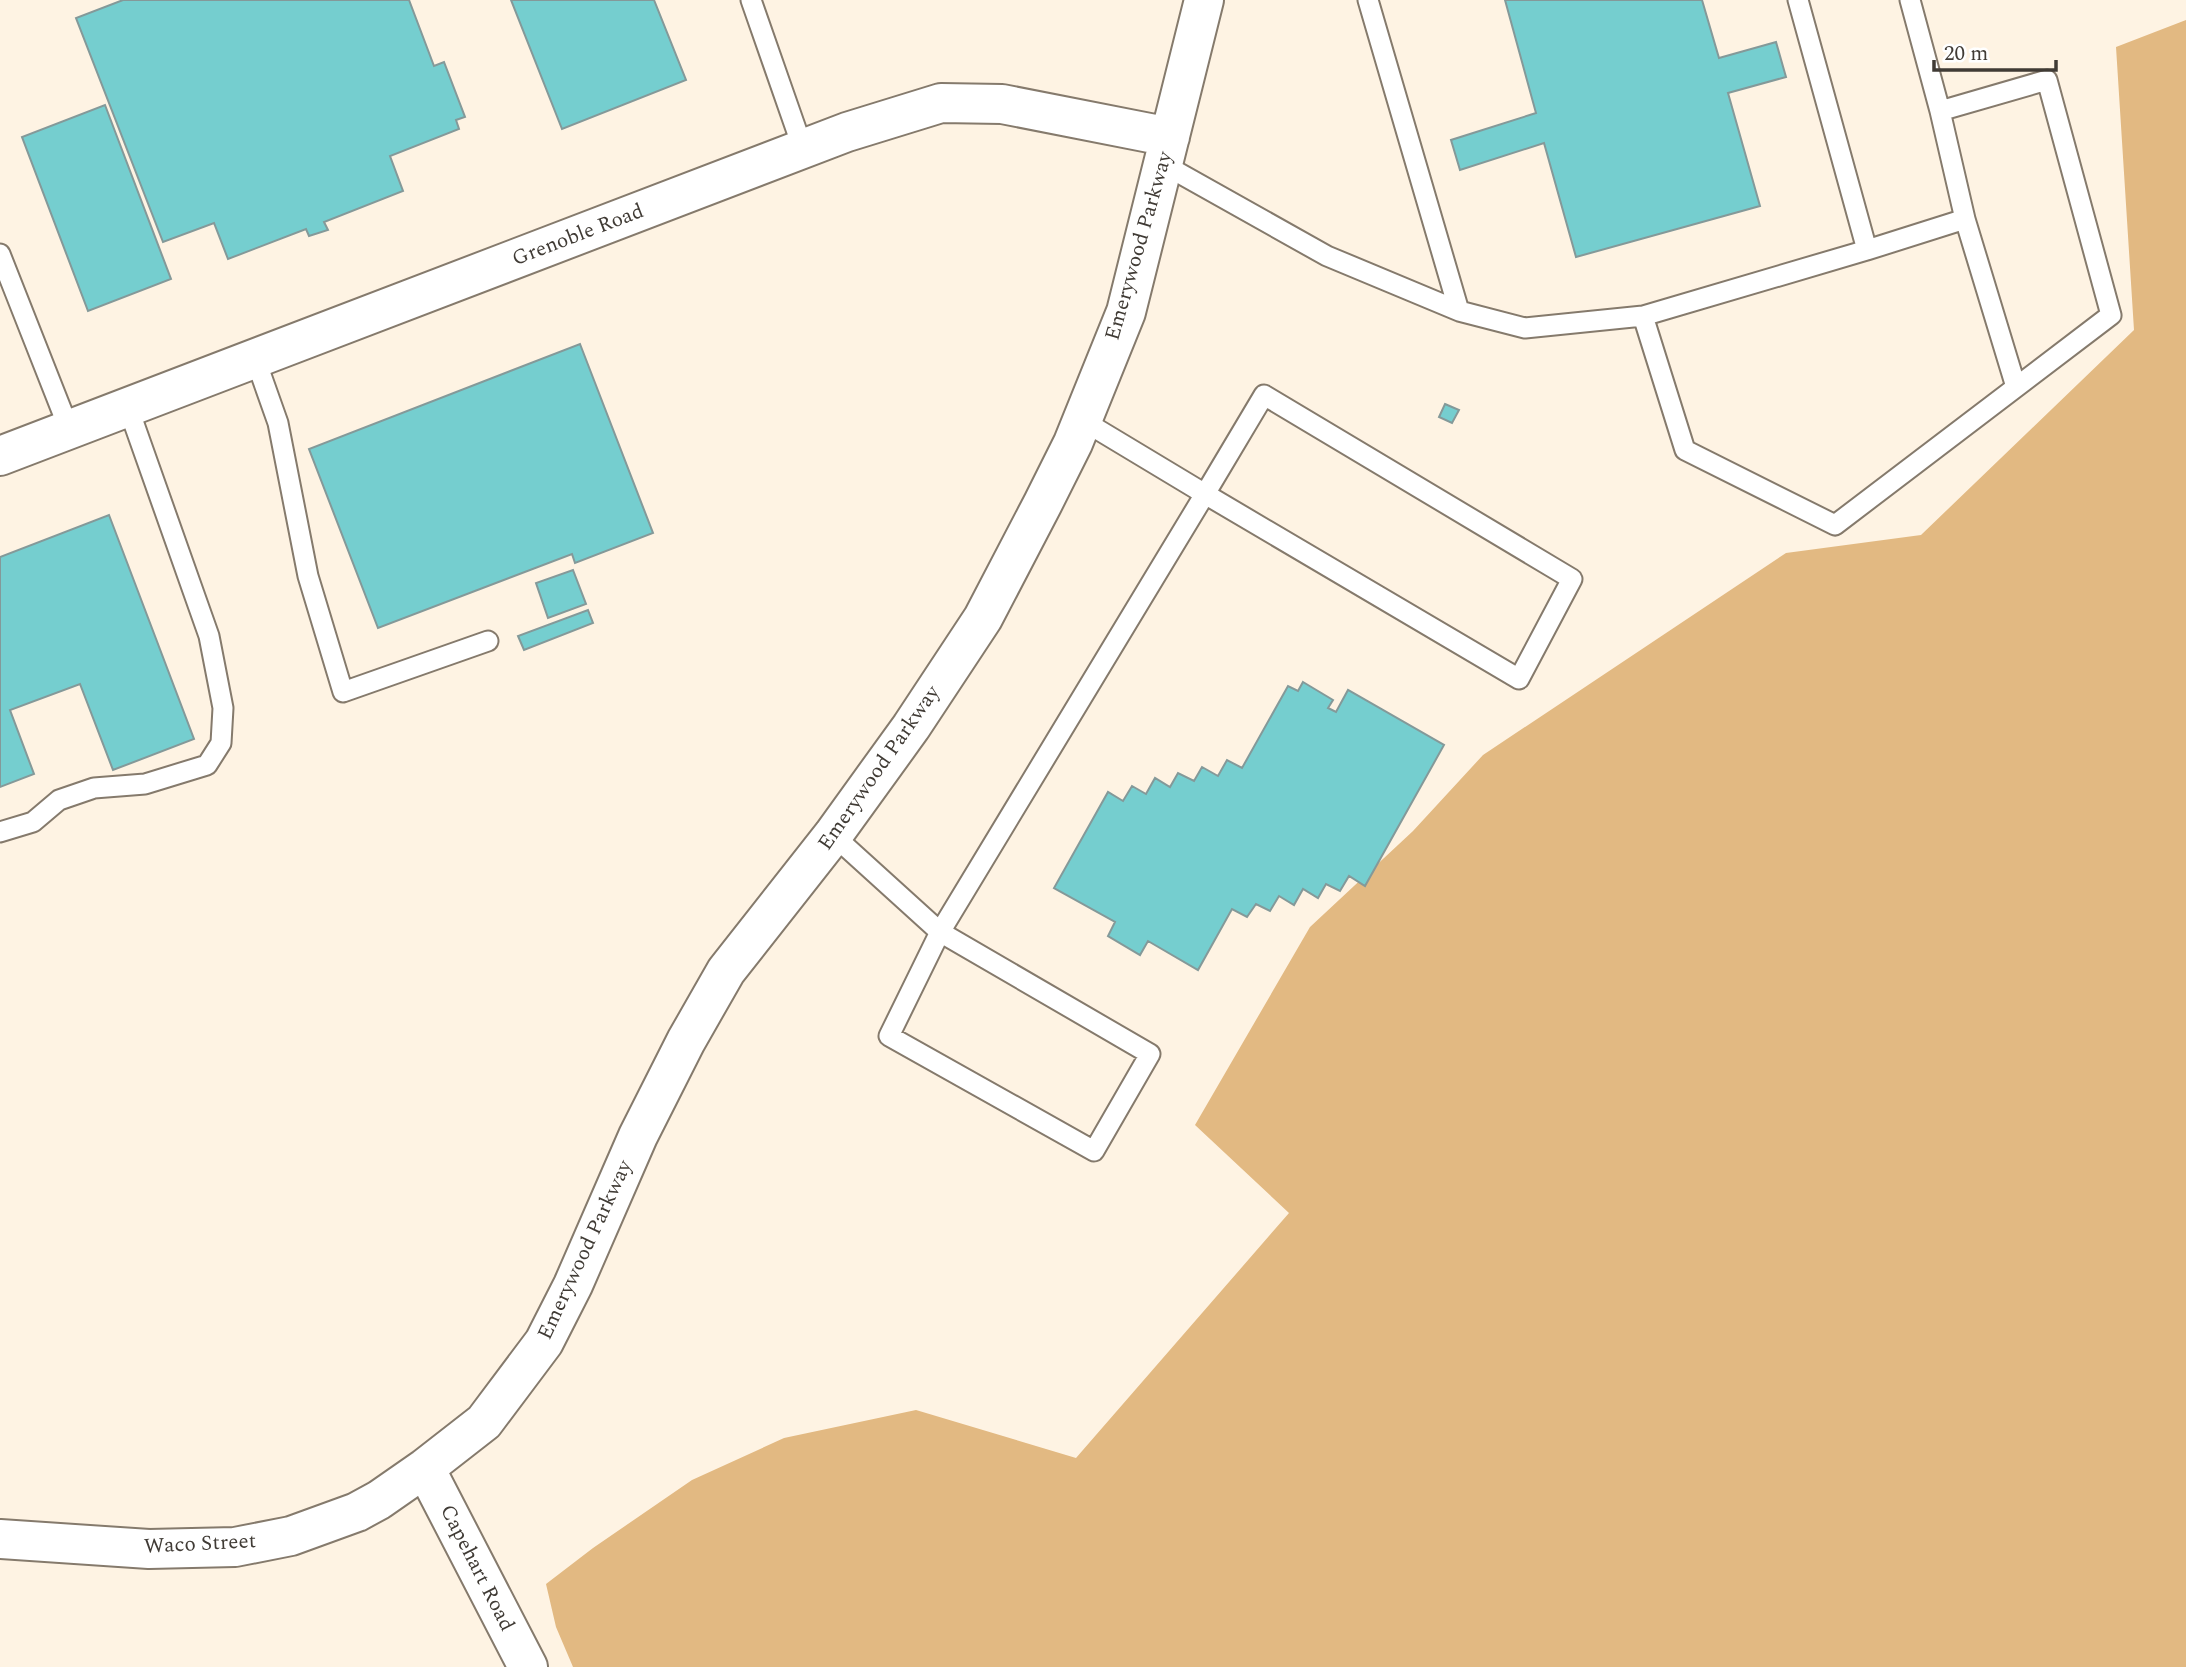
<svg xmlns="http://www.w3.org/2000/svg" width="2186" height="1667" font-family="Spectral,serif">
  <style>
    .forest { fill: #e2b982 }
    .building { fill: #75cecf; stroke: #849999; stroke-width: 2 }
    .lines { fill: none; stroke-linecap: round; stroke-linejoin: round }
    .service-casing { stroke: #857a6c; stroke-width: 23 }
    .minor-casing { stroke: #857a6c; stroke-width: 42 }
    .service { stroke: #fff; stroke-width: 19 }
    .minor { stroke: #fff; stroke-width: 38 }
    .labels { text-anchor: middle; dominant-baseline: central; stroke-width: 5; stroke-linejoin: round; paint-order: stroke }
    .street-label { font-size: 21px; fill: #403b35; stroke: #fff }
  </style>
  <rect width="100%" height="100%" fill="#fef3e3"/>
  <path class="forest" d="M2186,20V1667H573L556,1627L546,1584L593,1548L692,1480L784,1438L916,1410L1076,1458L1289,1213L1195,1125L1310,927L1413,831L1483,755L1786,553L1921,535L2134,330L2116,47Z"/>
  <path class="building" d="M123,0H409L434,66L444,62L465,117L456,120L459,129L390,156L403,191L324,222L328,230L309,236L306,229L228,259L214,223L163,242L76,18Z
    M511,0H654L686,80L562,129Z
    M1505,0H1702L1719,58L1776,42L1786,77L1728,93L1760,206L1576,257L1544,143L1460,170L1451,140L1536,113Z
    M105,105L171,279L88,311L22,137Z
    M580,344L653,533L575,563L572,554L378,628L309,449Z
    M1445,404L1459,410L1452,423L1439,417Z
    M109,515L194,739L113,770L80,684L10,710L34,774L0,787V557Z
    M573,570L586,604L548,618L536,583Z
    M588,610L593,623L524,650L518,636Z
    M1303,682L1333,700L1328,708L1336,712L1348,690L1444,745L1365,886L1349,876L1340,891L1326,884L1318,898L1303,889L1294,905L1279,896L1270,911L1256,904L1247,917L1232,909L1198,970L1148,941L1140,955L1108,936L1115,922L1054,888L1108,792L1123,801L1132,786L1146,794L1155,778L1170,787L1178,773L1194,781L1202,767L1218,776L1227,760L1242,768L1288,686L1298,691Z"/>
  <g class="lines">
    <defs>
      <path id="service" d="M751,0L803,149
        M1368,0L1459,311
        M1163,164L1327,256L1459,311L1525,328L1643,316L1867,250L1798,0
        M1965,219L2016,387
        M1867,250L1965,219L1940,111
        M0,254L69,429
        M1643,316L1685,450L1835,525L2111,315L2047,80L1940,111L1910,0
        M255,358L278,423L308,576L343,692L488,641
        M1264,395L1572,579L1519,679L1205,494Z
        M0,832L33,822L59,800L94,788L145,784L207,765L221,743L223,708L209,636L128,407
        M833,835L940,932L889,1036L1094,1151L1150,1054L940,932L1205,494L1082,420"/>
      <path id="minor" d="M0,456L847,132L941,103L1002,104L1170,137
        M425,1468L528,1667
        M0,1539L149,1549L235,1547L291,1536L357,1512L379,1500L425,1468L484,1422L544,1342L573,1285L638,1136L686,1041L726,971L833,835L911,727L983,618L1043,503L1073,443L1126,312L1204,0"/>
    </defs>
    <use href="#service" class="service-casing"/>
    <use href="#minor" class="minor-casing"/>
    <use href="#service" class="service"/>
    <use href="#minor" class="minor"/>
  </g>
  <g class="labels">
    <g class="street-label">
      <text transform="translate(578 235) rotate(-21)">Grenoble Road</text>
      <text transform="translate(1139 246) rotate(-74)">Emerywood Parkway</text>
      <text transform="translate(879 768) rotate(-55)">Emerywood Parkway</text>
      <text transform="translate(585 1250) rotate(-65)">Emerywood Parkway</text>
      <text transform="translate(200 1544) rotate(-3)">Waco Street</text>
      <text transform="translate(477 1568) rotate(63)">Capehart Road</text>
    </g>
  </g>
  <path d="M1934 60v10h122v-10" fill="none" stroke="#403b35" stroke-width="3.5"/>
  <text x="1944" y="60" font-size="21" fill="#403b35" stroke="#ffffff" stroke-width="5" paint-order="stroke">20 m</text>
</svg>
